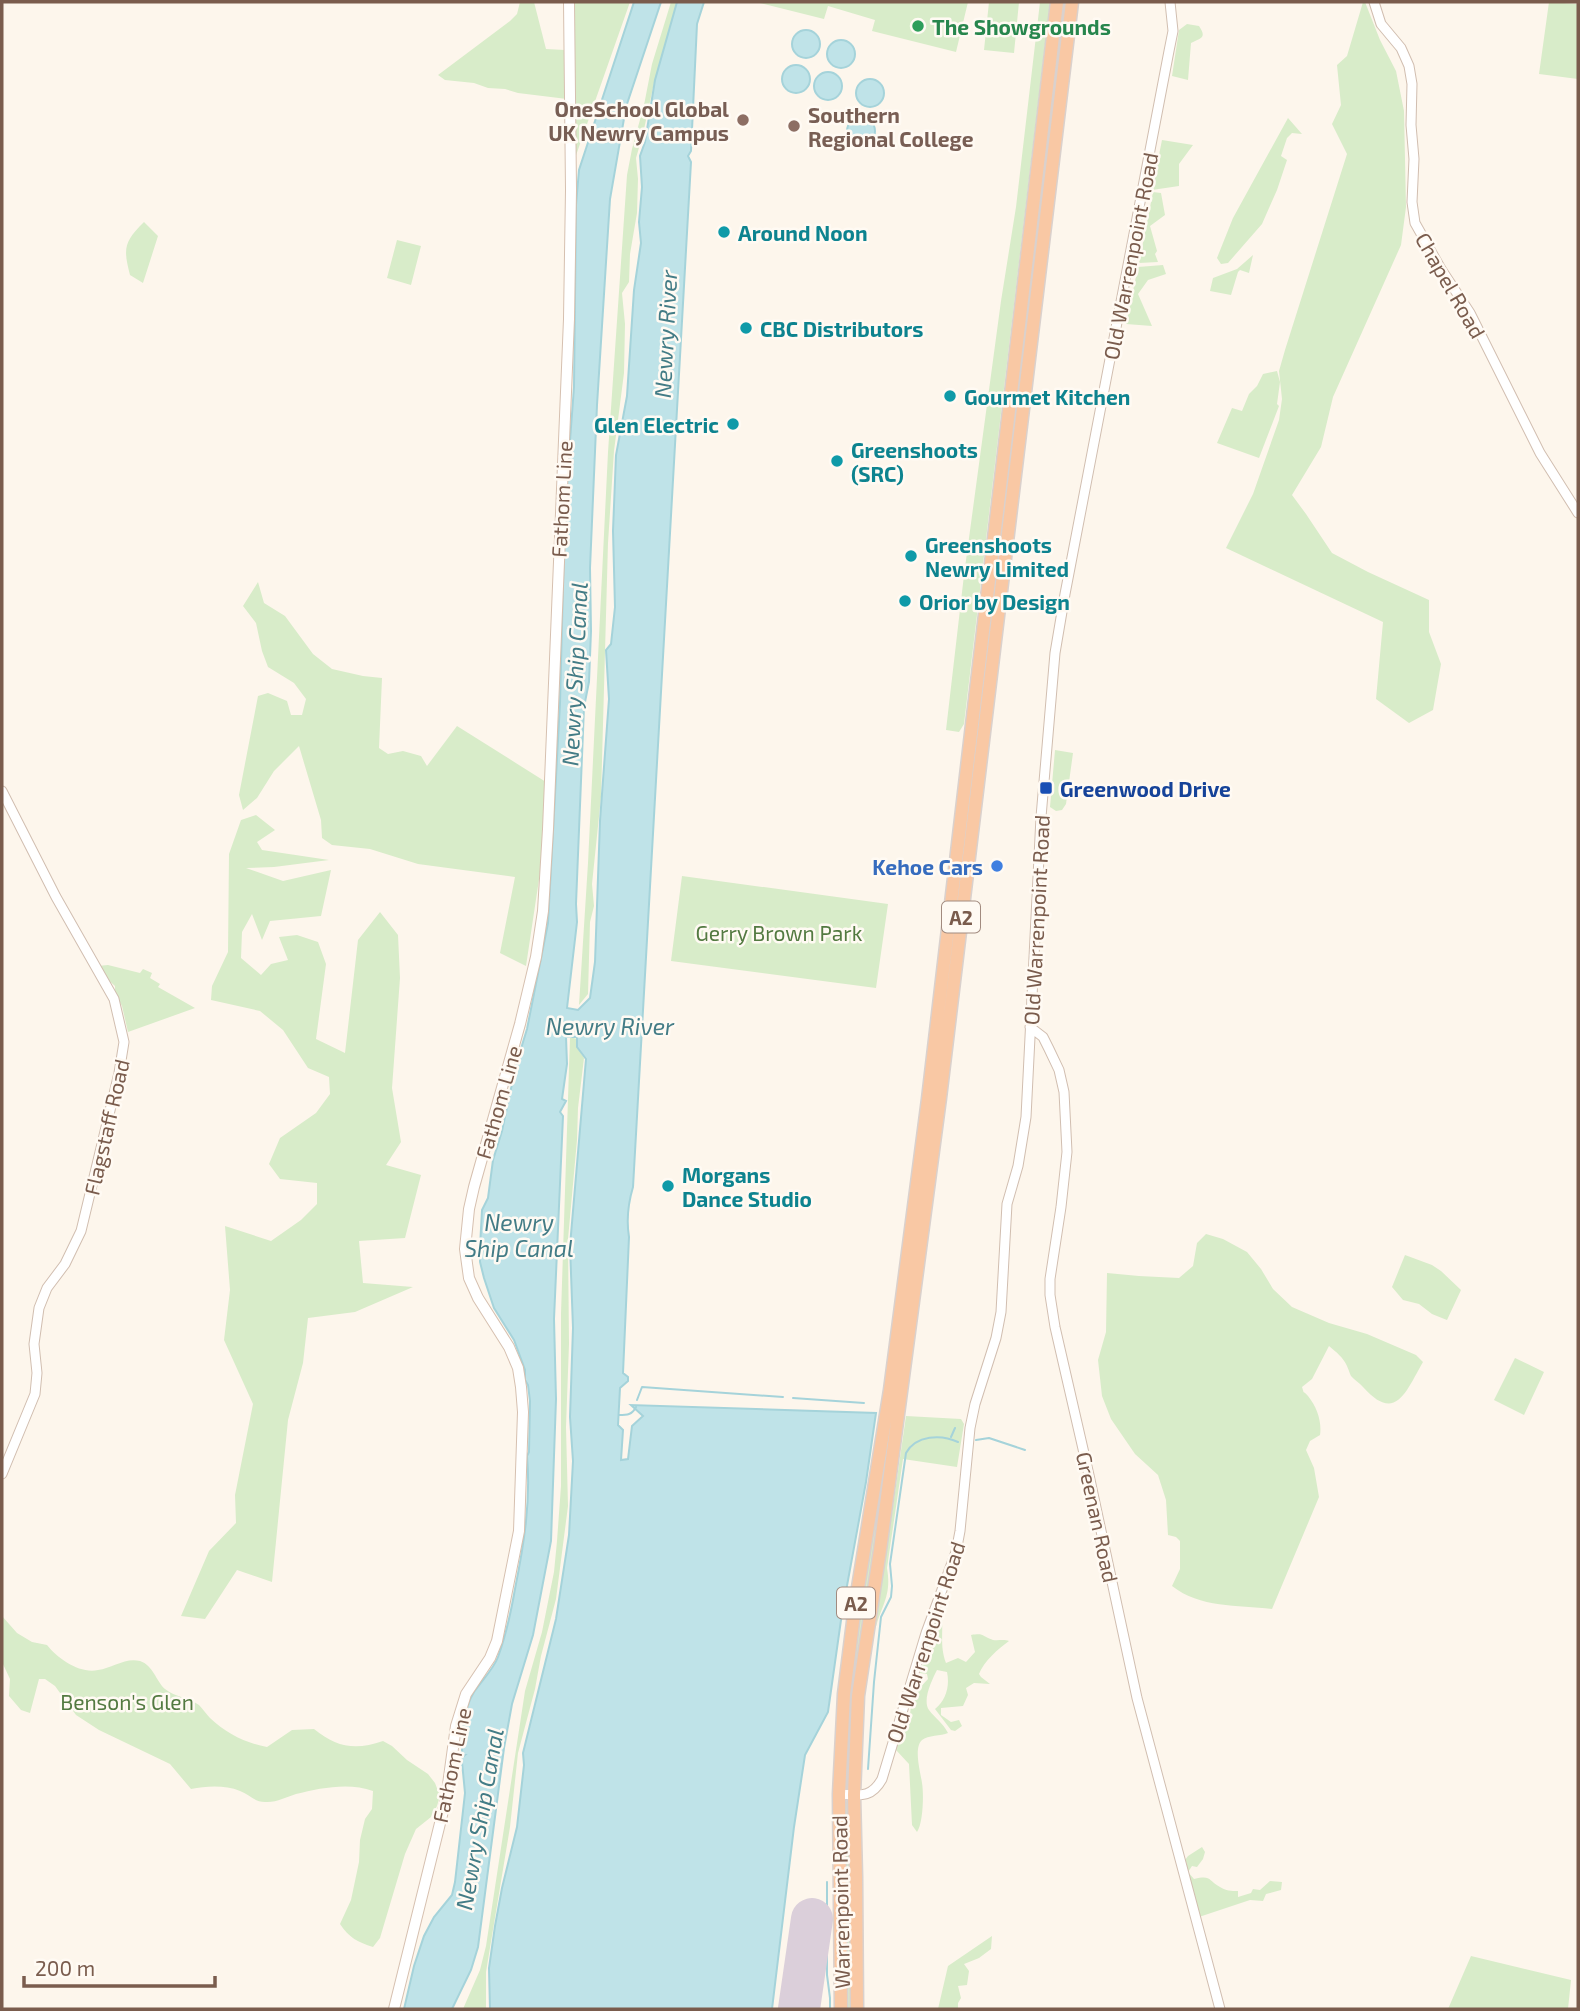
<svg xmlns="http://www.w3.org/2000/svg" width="1580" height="2011" font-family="'Exo 2',sans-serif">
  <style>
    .green { fill: #d8ecc9 }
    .water { fill: #bfe3e8; stroke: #a5d3da; stroke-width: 2 }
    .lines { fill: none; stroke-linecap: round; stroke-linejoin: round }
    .stream { stroke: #a5d3da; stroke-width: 2 }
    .runway { stroke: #dbcfda; stroke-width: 42 }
    .tertiary-casing { stroke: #d1beb0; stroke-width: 11 }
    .secondary-casing { stroke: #d6c0b0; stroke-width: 12 }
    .trunk-casing { stroke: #dad1cd; stroke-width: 15 }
    .tertiary { stroke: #fff; stroke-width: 9 }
    .secondary { stroke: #fff; stroke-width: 10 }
    .trunk { stroke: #f9c8a4; stroke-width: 12 }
    .leisure-dot { fill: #2e9e5b; stroke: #fffaf3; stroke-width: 2.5 }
    .education-dot { fill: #8d6e63; stroke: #fffaf3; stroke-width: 2.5 }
    .culture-dot { fill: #0f9aa8; stroke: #fffaf3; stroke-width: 2.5 }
    .transit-dot { fill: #1a4fb4; stroke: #fffaf3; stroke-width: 2.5 }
    .shop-dot { fill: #3f7fe0; stroke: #fffaf3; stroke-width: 2.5 }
    .labels { text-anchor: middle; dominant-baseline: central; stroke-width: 5; stroke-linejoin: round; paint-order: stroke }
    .shield { fill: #fffaf3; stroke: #a28b7f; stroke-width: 2 }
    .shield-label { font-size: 19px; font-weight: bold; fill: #7a5c4d }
    .leisure-label { font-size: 21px; font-weight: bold; fill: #27864d; stroke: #fffaf3; text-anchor: start }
    .education-label { font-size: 21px; font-weight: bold; fill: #785e54; stroke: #fffaf3; text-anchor: end }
    .culture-label { font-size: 21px; font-weight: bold; fill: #0d838f; stroke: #fffaf3; text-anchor: start }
    .street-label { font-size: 21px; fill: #7a5c4d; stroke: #fffaf3 }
    .transit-label { font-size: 21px; font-weight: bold; fill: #164399; stroke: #fffaf3; text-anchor: start }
    .shop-label { font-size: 21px; font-weight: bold; fill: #366cbe; stroke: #fffaf3; text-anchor: end }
    .park-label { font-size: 21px; fill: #537a41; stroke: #fffaf3 }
    .water-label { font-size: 23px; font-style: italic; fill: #437c86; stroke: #fffaf3 }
  </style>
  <rect width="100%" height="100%" fill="#fdf6ec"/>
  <path class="green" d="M520,2H534L546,49L565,50L567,99L518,93L505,89L488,88L474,83L445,80L438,75L510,21L517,14Z
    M573,2H630L574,161Z
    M671,2H677L654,83L643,134L636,158L638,179L637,213L630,254L629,282L622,293L625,324L624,373L614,451L608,543L601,797L592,884L594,906L590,922L588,994L579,1005L588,863L608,452L627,175L632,149L644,105L652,64Z
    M756,2H968L956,52L872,31L875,20L828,6L824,19Z
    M989,2H1019L1014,53L984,50Z
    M1040,2H1050L964,724L959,732L946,730L964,575L1001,301L1016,207Z
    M1062,2H1068L850,1784L843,1785L845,1722Z
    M1363,2H1365L1380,40L1396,71L1404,111L1406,207L1401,245L1333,397L1321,447L1292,495L1306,514L1332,553L1368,572L1429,600V632L1441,664L1433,710L1409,723L1376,699L1383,622L1226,548L1253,494L1279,420L1282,399L1279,371L1285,350L1347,154L1332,124L1341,105L1337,65L1347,56Z
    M1549,2L1578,4V79L1539,74Z
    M1187,24L1199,26C1208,39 1199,38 1191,43L1188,80L1172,76L1179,30Z
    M1288,118L1302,134L1292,133L1287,138L1281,156L1287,160L1277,190L1262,224L1228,263L1221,264L1217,258L1233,218Z
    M1162,140L1193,145L1179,164V186L1152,190Z
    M1153,192L1161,193L1165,215L1150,226L1157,251L1155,254L1158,262L1139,263Z
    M144,222L158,236L143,283L130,275C123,248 124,242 144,222Z
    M397,240L421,246L411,285L387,278Z
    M1253,255L1249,273L1240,270L1238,272L1231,295L1210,291L1213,278L1237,269Z
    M1163,265L1166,274L1148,280L1138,294L1152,326L1126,324L1138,267Z
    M1277,371L1280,382L1277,404L1279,406L1259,458L1217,443L1232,408L1242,411L1249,394L1257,386L1263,374Z
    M258,582L264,603L285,616L313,654L332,669L363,676L382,678L379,748L388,754L403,751L421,756L427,766L457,726L546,782L541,866L526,966L500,953L515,877L418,864L370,849L332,845L322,838L321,820L299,746L274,771L257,798L243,810L239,795L258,696L268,693L287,701L291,715H302L306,699L294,683L268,667L262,651L256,623L243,606Z
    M1055,750L1073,753L1066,804L1062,810L1056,811L1050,807Z
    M256,815L275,830L257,842L262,850L329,860L274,867L246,868L283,881L331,870L321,916L270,921L262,940L252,914L242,932L241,958L261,975L271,964L288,960L279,937L297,935L318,942L326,964L316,1039L345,1053L358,940L380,912L398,935L400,978L392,1088L401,1142L386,1165L421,1175L405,1238L359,1241L363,1283L413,1287L355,1312L308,1318L303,1363L288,1420L272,1582L237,1570L205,1619L181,1616L209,1551L236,1523L235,1495L253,1404L224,1340L230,1290L225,1226L271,1241L301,1220L317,1204V1183L280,1179L269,1164L280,1138L316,1113L330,1094L329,1077L308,1068L283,1030L260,1011L211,1000L212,986L228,952L229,854L241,820Z
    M682,876L888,904L876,988L671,961Z
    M108,965L140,973L143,969L152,973L150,978L160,984L158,987L195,1008L128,1032L122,1006L115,993V986L104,976L98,966Z
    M570,1037L577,1039V1047L584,1058L578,1108L577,1140L568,1239L569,1344L566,1427L568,1506L556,1599L541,1656L535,1689L518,1753L510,1827L486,1972V2009H463L480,1970L486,1946L525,1691L542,1632L554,1572L557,1541L561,1486V1314Z
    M1206,1234L1223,1239L1247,1252L1261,1269L1273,1289L1292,1307L1329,1323L1367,1334L1416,1355L1423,1362C1406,1391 1396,1424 1363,1387C1360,1383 1354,1380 1351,1376C1350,1374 1348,1368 1347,1366C1343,1357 1336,1352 1329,1346L1312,1379L1302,1387C1305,1396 1302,1389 1308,1396C1317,1407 1322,1422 1320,1435L1310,1441L1306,1450L1314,1468L1319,1497L1272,1609C1237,1605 1200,1608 1172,1586L1180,1569V1541L1176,1537L1168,1535L1166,1500L1158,1475L1135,1454L1111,1419L1102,1396L1098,1360L1106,1332L1107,1273L1139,1276L1179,1278L1193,1266L1197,1243Z
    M1405,1255L1432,1265L1441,1271L1461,1290L1447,1320L1432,1314L1419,1304L1403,1300L1392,1287Z
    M1515,1358L1544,1372L1524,1415L1494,1400Z
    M906,1416L961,1419L964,1424L957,1467L903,1459L887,1568C892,1597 881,1605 875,1631Z
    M2,1616L17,1633L32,1642L47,1645C58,1659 80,1674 98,1670C112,1668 126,1657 140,1661C153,1665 156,1681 165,1689C175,1697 190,1698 199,1705C203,1709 206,1714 210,1718C226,1733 245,1743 267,1747L292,1730L314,1729C336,1747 355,1751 383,1741L392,1746L407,1760L428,1774L435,1783L440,1796L437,1806L431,1817L416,1829L405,1854L380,1938L373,1947C358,1942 349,1938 340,1924L351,1900L359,1862L360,1840L365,1819L372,1809L373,1791C349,1782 320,1788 296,1794C286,1797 276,1803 265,1802C254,1802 249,1794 240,1791C225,1785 207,1786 191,1789L170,1764L99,1730L76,1715L55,1686L45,1679H39L30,1713L21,1710L9,1696L10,1679L2,1662Z
    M942,1618C943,1634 940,1647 946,1663L958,1658L966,1662L975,1652L971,1635C985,1633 981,1636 993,1640C998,1641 1004,1639 1009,1641C998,1649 984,1661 979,1674L981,1677L990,1684L974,1683L966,1688L968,1695L963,1706L941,1708V1715L951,1722L959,1720L962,1726L955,1731L951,1730L935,1709C946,1700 950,1686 947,1672L937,1670C932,1680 922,1700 929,1710C935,1718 943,1723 948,1733C941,1736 928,1735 922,1740C913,1748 921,1774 922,1783C924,1794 923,1824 917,1832L912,1825L909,1764L896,1750L898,1742L910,1716L911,1704L916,1692L928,1679L927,1674L920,1673C924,1656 934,1639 936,1620Z
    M849,1800L852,2009H847L846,1802Z
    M1202,1847L1205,1852L1203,1859L1197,1867L1192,1866L1188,1872L1194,1879C1212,1875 1207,1880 1220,1887C1226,1891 1231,1891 1238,1891V1897L1251,1893L1253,1889L1260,1890L1270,1881L1282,1882L1281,1890L1266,1894L1263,1901L1250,1900L1199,1917L1192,1894V1887L1189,1884L1184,1869L1187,1864L1185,1860L1188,1856Z
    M992,1936L991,1949L979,1958L964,1964L969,1971L967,1985L958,1986L961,1998L958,2003V2009H938L948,1966Z
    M1471,1956L1571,1980L1568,2009H1448Z"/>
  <path class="water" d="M634,2H661L626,107L610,199L597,405L590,568L591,631L589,682L584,707L576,904L577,922L567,1008L578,1010L590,998L595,962L600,821L609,699L606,650L611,644L615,607L613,531L616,455L627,396L634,290L641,243L639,222L642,187L640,156L645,142L655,80L677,2H704L697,24L691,151L688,156L691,162L633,1187C628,1204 626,1219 629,1237L623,1373L628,1377V1381L620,1388L618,1425L623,1430L621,1460L628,1459L632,1426L643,1416L631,1405L876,1413L866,1482L842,1613L828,1712L805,1755L794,1827L772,2009H490L489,1968L495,1926L502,1888L517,1827L524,1765L523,1753L556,1619L569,1535L573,1461L570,1417L573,1328L570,1246L586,1059L577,1047V1037H566L567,1064L562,1099L566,1101L560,1112L563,1116L554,1319L556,1399L551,1541L533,1635L512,1704L504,1748L478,1947L471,1970L452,2009H404L414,1966L424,1936L434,1917L452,1895L455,1882L465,1793L462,1762L460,1763L458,1761L465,1755H462C462,1734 463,1710 474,1692C482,1680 493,1670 498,1657C506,1635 511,1612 515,1589C524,1544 531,1501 527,1456L529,1452L530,1401L528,1385L525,1380V1370L514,1340L494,1308L484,1278L480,1262V1247L482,1210L488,1198L493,1160L502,1131L516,1065L527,1029L548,923L560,703L565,507L574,387L576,205L579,170Z
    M792 44a14 14 0 1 1 28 0a14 14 0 1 1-28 0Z
    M827 54a14 14 0 1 1 28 0a14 14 0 1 1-28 0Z
    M782 79a14 14 0 1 1 28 0a14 14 0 1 1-28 0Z
    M814 86a14 14 0 1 1 28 0a14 14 0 1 1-28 0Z
    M856 93a14 14 0 1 1 28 0a14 14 0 1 1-28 0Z
    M847 131a14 14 0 1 1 28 0a14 14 0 1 1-28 0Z"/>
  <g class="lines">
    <path class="stream" d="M793,1398L864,1403
      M637,1400L642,1387L783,1397
      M619,1415C627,1415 632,1415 636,1407
      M951,1437L955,1428
      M976,1440L989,1438L1025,1450
      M868,1769L874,1682L881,1617L891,1597L892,1586L890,1564L906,1453C916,1435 941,1434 958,1442
      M827,1882V1975L830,1998V2009"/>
    <path class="runway" d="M799,2009L812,1919"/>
    <defs>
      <path id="tertiary" d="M1374,2L1381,24L1401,48L1409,66L1412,84L1411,125L1414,159L1412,202L1415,223L1441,269L1470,313L1540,453L1578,513
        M2,791L56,897L114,999L124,1042L119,1073L81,1231L65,1264L47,1288L39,1308L34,1344L37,1373L35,1394L2,1474
        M1030,1027L1043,1037L1049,1049L1059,1070L1064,1092L1067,1152L1061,1207L1050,1279V1295L1055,1327L1089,1475L1137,1698L1220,2009
        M839,1794C859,1795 871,1799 882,1779L926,1633L956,1552L960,1531L970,1428L975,1404L996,1338L1001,1312L1007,1204L1018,1166L1026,1117L1041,817L1055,653L1065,594L1169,51L1173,31L1170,2"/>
      <path id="secondary" d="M394,2009L446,1799L456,1726L466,1694L490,1658L497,1641L519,1531L523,1412L521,1387L518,1368L509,1347L478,1298L469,1278L465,1249L469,1209L474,1187L520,1024L536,957L543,911L548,829L569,319L571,190L569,2"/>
      <path id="trunk" d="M841,2009L839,1794L844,1694L855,1606L890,1390L928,1099L1057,2
        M857,2009L856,1877L854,1795L858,1696L880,1550L940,1098L1072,2"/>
    </defs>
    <use href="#tertiary" class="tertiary-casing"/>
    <use href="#secondary" class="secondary-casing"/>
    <use href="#trunk" class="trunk-casing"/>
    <use href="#tertiary" class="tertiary"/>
    <use href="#secondary" class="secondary"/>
    <use href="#trunk" class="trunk"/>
  </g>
  <circle class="leisure-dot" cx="918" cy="26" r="7"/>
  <g class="education-dot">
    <circle cx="743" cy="120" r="7"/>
    <circle cx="794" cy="126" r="7"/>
  </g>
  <g class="culture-dot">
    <circle cx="724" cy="232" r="7"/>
    <circle cx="746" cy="328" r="7"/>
    <circle cx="950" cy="396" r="7"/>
    <circle cx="733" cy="424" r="7"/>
    <circle cx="837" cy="461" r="7"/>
    <circle cx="911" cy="556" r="7"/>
    <circle cx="905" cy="601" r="7"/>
    <circle cx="668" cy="1186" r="7"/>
  </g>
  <rect class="transit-dot" x="1039" y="781" width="14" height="14" rx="3.5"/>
  <circle class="shop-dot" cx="997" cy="866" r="7"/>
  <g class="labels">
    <g class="shield">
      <rect x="942" y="901.5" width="38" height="31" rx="5"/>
      <rect x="837" y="1587.5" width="38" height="31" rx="5"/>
    </g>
    <g class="shield-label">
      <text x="961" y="917">A2</text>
      <text x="856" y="1603">A2</text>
    </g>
    <g class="leisure-label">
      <text x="932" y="26">The Showgrounds</text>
    </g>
    <g class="education-label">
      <text x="729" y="108">OneSchool Global<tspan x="729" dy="24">UK Newry Campus</tspan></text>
      <text x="808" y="114" text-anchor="start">Southern<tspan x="808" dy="24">Regional College</tspan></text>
    </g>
    <g class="culture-label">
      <text x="738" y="232">Around Noon</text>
      <text x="760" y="328">CBC Distributors</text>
      <text x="964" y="396">Gourmet Kitchen</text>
      <text x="719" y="424" text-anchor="end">Glen Electric</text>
      <text x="851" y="449">Greenshoots<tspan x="851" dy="24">(SRC)</tspan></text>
      <text x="925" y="544">Greenshoots<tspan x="925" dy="24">Newry Limited</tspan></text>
      <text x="919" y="601">Orior by Design</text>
      <text x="682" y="1174">Morgans<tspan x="682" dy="24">Dance Studio</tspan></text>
    </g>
    <g class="street-label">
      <text transform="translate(1130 256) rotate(-79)">Old Warrenpoint Road</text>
      <text transform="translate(1451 285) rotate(60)">Chapel Road</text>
      <text transform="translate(561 499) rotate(-87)">Fathom Line</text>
      <text transform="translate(1036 920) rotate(-87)">Old Warrenpoint Road</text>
      <text transform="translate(498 1102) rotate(-74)">Fathom Line</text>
      <text transform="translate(106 1127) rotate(-77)">Flagstaff Road</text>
      <text transform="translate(1098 1517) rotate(78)">Greenan Road</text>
      <text transform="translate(925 1642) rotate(-72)">Old Warrenpoint Road</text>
      <text transform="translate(451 1765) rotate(-78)">Fathom Line</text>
      <text transform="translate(840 1902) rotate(-91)">Warrenpoint Road</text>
    </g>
    <g class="transit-label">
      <text x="1060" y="788">Greenwood Drive</text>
    </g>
    <g class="shop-label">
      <text x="983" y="866">Kehoe Cars</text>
    </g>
    <g class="park-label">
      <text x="779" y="932">Gerry Brown Park</text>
      <text x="127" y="1701">Benson's Glen</text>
    </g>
    <g class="water-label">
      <text transform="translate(665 334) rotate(-87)">Newry River</text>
      <text transform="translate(574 674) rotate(-87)">Newry Ship Canal</text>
      <text x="610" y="1026">Newry River</text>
      <text x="519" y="1222">Newry<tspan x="519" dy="26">Ship Canal</tspan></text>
      <text transform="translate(479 1819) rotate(-80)">Newry Ship Canal</text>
    </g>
  </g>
  <rect width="1580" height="2011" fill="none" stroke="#7a5c4d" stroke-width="7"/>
  <path d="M24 1976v10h191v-10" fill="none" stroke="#7a5c4d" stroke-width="3.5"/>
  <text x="35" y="1976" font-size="21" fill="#7a5c4d" stroke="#fffaf3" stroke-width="5" paint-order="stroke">200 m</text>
</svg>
